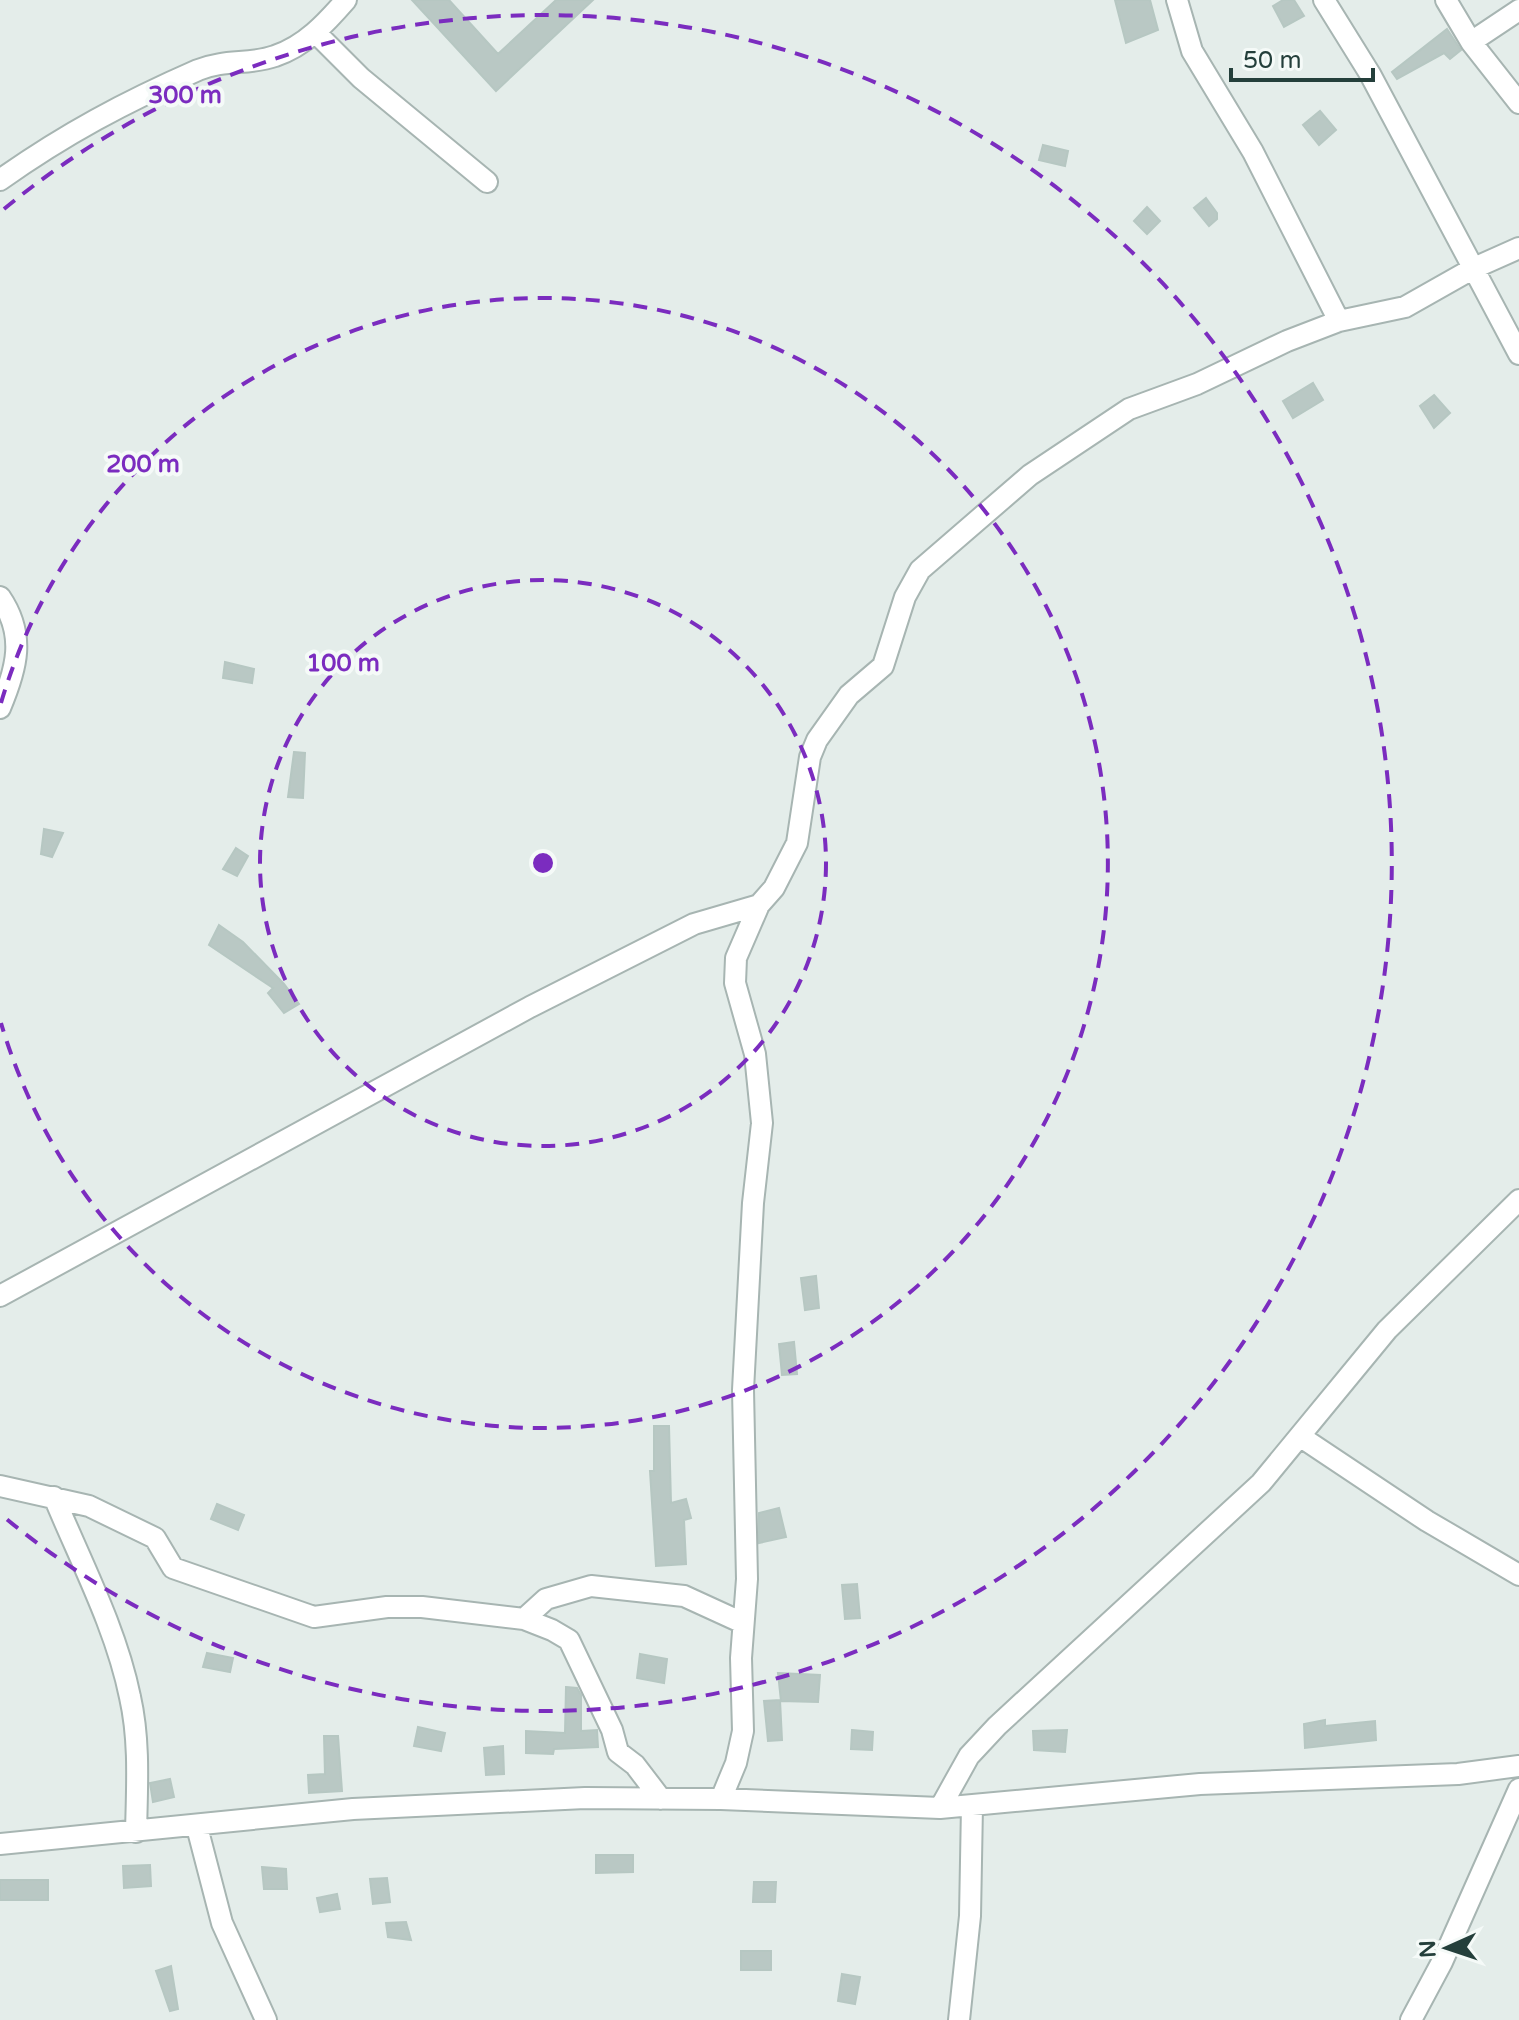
<svg xmlns="http://www.w3.org/2000/svg" width="1519" height="2020" font-family="'Varela Round',sans-serif">
  <style>
    .building { fill: #b9c8c4; stroke: #b6c7c2; stroke-width: 2 }
    .lines { fill: none; stroke-linecap: round; stroke-linejoin: round }
    .minor-casing { stroke: #a7b5b2; stroke-width: 24 }
    .minor { stroke: #fff; stroke-width: 20 }
    .ring { fill: none; stroke: #7b2cbf; stroke-width: 4; stroke-dasharray: 14 10 }
    .centre { fill: #7b2cbf; stroke: #f5faf8; stroke-width: 4 }
    .ring-label { font-size: 24px; text-anchor: middle; font-weight: bold; fill: #7b2cbf; stroke: #f5faf8; stroke-width: 8; stroke-linejoin: round; paint-order: stroke }
  </style>
  <rect width="100%" height="100%" fill="#e4edea"/>
  <path class="building" d="M412,0H449L498,54L556,0H593L496,91Z
    M1115,0H1150L1158,30L1126,43Z
    M1283,0H1294L1304,16L1284,27L1273,6Z
    M1447,29L1461,50L1450,59L1444,53L1397,79L1392,72Z
    M1320,111L1336,130L1319,145L1303,125Z
    M1043,145L1068,151L1065,166L1039,160Z
    M1206,198L1217,213V219L1209,226L1194,208Z
    M1147,207L1160,221L1147,234L1134,221Z
    M1313,383L1323,400L1293,418L1283,401Z
    M1434,395L1450,413L1434,428L1420,406Z
    M225,662L254,669L252,683L223,678Z
    M294,752L305,753L303,798L288,797Z
    M44,829L63,833L52,857L41,854Z
    M236,848L248,856L237,876L223,869Z
    M219,925L243,942L284,984L299,1004L284,1013L268,993L273,988L209,945Z
    M816,1276L819,1308L805,1310L801,1278Z
    M794,1342L797,1374L782,1375L779,1344Z
    M654,1426H669L671,1503L686,1499L691,1518L684,1520L686,1564L656,1566L650,1471H654Z
    M217,1504L244,1515L238,1530L211,1519Z
    M779,1508L786,1537L759,1543V1513Z
    M857,1584L860,1618L845,1619L842,1585Z
    M207,1653L233,1658L230,1672L203,1667Z
    M640,1654L667,1659L664,1683L637,1678Z
    M778,1673L820,1675L818,1702L781,1701Z
    M566,1687L577,1688L581,1695V1731L597,1730L598,1747L554,1749L553,1754L526,1753V1731L565,1733Z
    M780,1700L782,1740L768,1741L764,1701Z
    M1325,1720V1726L1375,1721L1376,1740L1305,1748L1304,1724Z
    M418,1727L445,1733L441,1751L414,1746Z
    M852,1730L873,1732L872,1750L851,1749Z
    M1067,1730L1065,1752L1034,1750L1033,1731Z
    M324,1736H338L342,1791L309,1793L308,1775L325,1774Z
    M503,1746L504,1774L486,1775L484,1748Z
    M170,1779L174,1797L153,1802L150,1783Z
    M596,1855H633V1872L596,1873Z
    M150,1865L151,1886L124,1888L123,1866Z
    M262,1867L286,1869L287,1889H264Z
    M387,1878L390,1902L373,1904L370,1879Z
    M0,1880H48V1900H0Z
    M754,1882H776L775,1902H753Z
    M337,1894L340,1909L320,1912L317,1898Z
    M406,1922L411,1940L388,1937L386,1923Z
    M741,1951H771V1970H741Z
    M171,1966L178,2009L170,2011L156,1971Z
    M842,1974L860,1977L855,2004L838,2001Z"/>
  <g class="lines">
    <defs>
      <path id="minor" d="M1177,0L1192,51L1253,152L1339,321
        M1324,0L1370,74L1519,354
        M1446,0L1471,42L1519,103
        M317,34L361,78L487,182
        M1471,42L1519,10
        M0,180C65,134 125,102 198,70C225,59 250,65 275,56C305,46 326,23 346,0
        M0,597C26,635 17,668 0,708
        M0,1296L530,1007L694,924L759,905
        M1301,1437L1427,1521L1519,1575
        M0,1486L89,1506L155,1538L173,1568L314,1617L387,1607H422L524,1619L552,1630L569,1640L612,1730L618,1752L635,1765L661,1799
        M54,1497C81,1562 116,1628 130,1697C140,1741 137,1787 136,1832
        M524,1619L546,1599L591,1586L684,1596L743,1623
        M721,1799L736,1763L743,1731L741,1658L747,1579L743,1390L753,1203L762,1123L755,1054L735,983L736,958L759,905L774,888L797,843L810,757L817,740L849,695L883,666L905,597L920,570L1030,475L1129,409L1197,384L1287,341L1339,321L1405,307L1474,268L1519,248
        M940,1808L969,1756L997,1726L1261,1483L1387,1330L1519,1200
        M197,1827L222,1923L266,2020
        M0,1844L353,1809L585,1798L721,1799L940,1808L1200,1784L1458,1774L1519,1766
        M959,2020L970,1916L972,1806
        M1411,2020L1442,1962L1519,1789"/>
    </defs>
    <use href="#minor" class="minor-casing"/>
    <use href="#minor" class="minor"/>
  </g>
  <g class="ring">
    <circle cx="543" cy="863" r="283"/>
    <path d="M1 703A565 565 0 1 1 1 1023"/>
    <path d="M4 209A848 848 0 1 1 4 1517"/>
  </g>
  <circle cx="543" cy="863" r="12" class="centre"/>
  <g class="ring-label">
    <text x="185" y="103">300 m</text>
    <text x="143" y="472">200 m</text>
    <text x="343" y="671">100 m</text>
  </g>
  <g transform="translate(1447 1948) rotate(267)" stroke="#f5faf8" stroke-width="6" paint-order="stroke">
  <path d="M0-6L14 30L0 20L-14 30Z" fill="#243f3b"/>
  <text y="-12" font-size="22" font-weight="bold" text-anchor="middle" fill="#243f3b">N</text>
  </g>
  <path d="M1231 68v12h142v-12" fill="none" stroke="#243f3b" stroke-width="4"/>
  <text x="1243" y="68" font-size="24" fill="#243f3b" stroke="#f5faf8" stroke-width="6" paint-order="stroke">50 m</text>
</svg>
